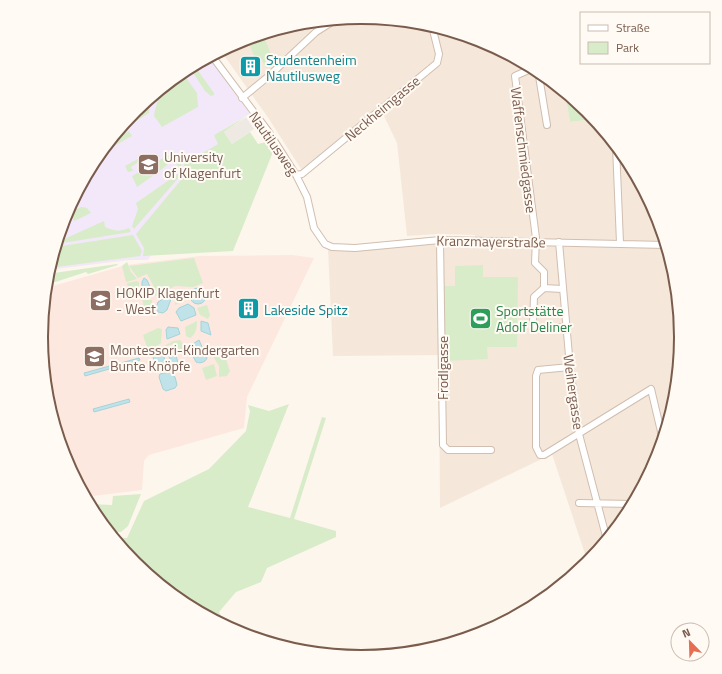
<svg xmlns="http://www.w3.org/2000/svg" width="722" height="674" font-family="'Titillium Web',sans-serif">
  <style>
    .residential { fill: #f5e8da }
    .commercial { fill: #fde8e0 }
    .industrial { fill: #efe9e4 }
    .education { fill: #f3e8fa }
    .green { fill: #d8ecc9 }
    .water { fill: #bfe3e8; stroke: #a5d3da }
    .lines { fill: none; stroke-linecap: round; stroke-linejoin: round }
    .street-casing { stroke: #d1beb0; stroke-width: 8 }
    .street { stroke: #fff; stroke-width: 6 }
    .labels { text-anchor: middle; dominant-baseline: central; stroke-width: 4; stroke-linejoin: round; paint-order: stroke }
    .culture-label { font-size: 14px; fill: #0d838f; stroke: #fffaf3; text-anchor: start }
    .street-label { font-size: 14px; fill: #7a5c4d; stroke: #fffaf3 }
    .education-label { font-size: 14px; fill: #785e54; stroke: #fffaf3; text-anchor: start }
    .leisure-label { font-size: 14px; fill: #27864d; stroke: #fffaf3; text-anchor: start }
    .rim { fill: none; stroke: #7a5c4d; stroke-width: 2 }
  </style>
  <rect width="100%" height="100%" fill="#fdf6ec"/>
  <path class="residential" d="M361,17L424,23L484,41L539,71L565,92L570,122L594,119L627,159L657,215L675,275L681,337L675,400L657,460L627,515L588,563L552,454L440,508L439,355L333,356L328,249L434,243H475V235L437,234L407,236L397,143L383,114L305,175L267,116L221,51L239,41L299,23Z"/>
  <path class="commercial" d="M293,255L314,258L247,397L244,428L149,455L144,461L142,490L85,497L65,459L47,399L41,337L46,288L126,265L200,256Z"/>
  <path class="industrial" d="M246,117L254,129L232,144L224,132Z"/>
  <path class="education" d="M212,56L253,112L214,135L219,143L148,260H128L48,270L65,214L95,159L135,111L183,71Z"/>
  <path class="green" d="M263,34L274,62L266,68L260,56L255,58L247,39Z
    M194,65L214,93V95L211,96L205,91L190,68Z
    M182,72L197,93L198,107L162,127L154,116C158,93 165,86 182,72Z
    M565,92L587,111L594,119L570,122Z
    M151,98L149,113L131,124L127,122L135,111Z
    M245,117L224,132L232,144L250,132L258,144L266,142L275,147L233,251L143,256L144,248L136,234L185,175L184,164L218,144L214,135Z
    M129,131L132,136L114,146L112,141Z
    M174,152L183,168L181,175L134,229L132,226L138,209L136,203L182,171L173,160L157,173L153,166L154,163Z
    M143,156L146,164L143,165L140,161L131,167L133,171L128,172L125,166Z
    M148,167L154,175L137,187L132,176Z
    M81,207L87,208L91,213L74,221L71,212Z
    M104,221L105,227C114,231 118,232 129,228L131,232L56,244L62,240Z
    M133,235L142,251L140,256L49,268L55,247Z
    M194,258L203,283L193,287L175,286L156,296L154,295L153,285L147,274L138,278L129,266Z
    M127,262L131,272L137,279L126,282L122,266Z
    M117,264L118,265L88,274L86,272L46,285L47,274Z
    M483,265V277H518L517,347H487L488,359L445,361L443,286H455V266Z
    M137,281L139,282V296L131,298L127,283Z
    M183,289L186,290L187,299L175,305L177,290Z
    M142,299L152,300V312L145,311Z
    M207,305L210,315L208,319L200,315L197,308Z
    M197,321C197,328 196,334 190,338L186,336L185,327Z
    M158,328L162,329L161,343L155,347H147L143,335Z
    M180,340L183,344V352H180L176,343L161,348L173,341Z
    M214,355L225,356L230,371L227,376L219,377V366L214,358Z
    M214,364L217,376L206,380L202,368Z
    M289,404L248,507L290,518L322,417L326,418L294,519L336,531V537L267,568L261,582L236,592L219,612L225,625L183,603L135,563L113,537L127,538L144,501L209,469L246,431L250,411L248,405L269,411Z
    M141,494L128,526L121,532H109L95,515L89,504L112,505L113,496Z"/>
  <path class="water" d="M144,278L147,280L151,289L150,295L142,294V282Z
    M190 296a8 8 0 1 1 16 0a8 8 0 1 1-16 0Z
    M168,296L171,299L167,310L163,313L158,312L156,308L158,302Z
    M188,304L194,308L196,315L181,321L176,312L179,308Z
    M201,321L208,323L211,335L201,331Z
    M168,327L178,328L180,334L167,339L166,330Z
    M199,340L207,358C206,362 200,364 196,362L188,347Z
    M174,349L179,366L174,368L167,352Z
    M156,351L163,353L167,369L157,371L152,353Z
    M139,358L140,360L85,376L84,373Z
    M169,372L175,377L177,385L175,388L166,391L163,389L159,377L160,374Z
    M129,399L130,402L94,412L93,409Z"/>
  <g class="lines">
    <defs>
      <path id="street" d="M212,56L268,131L296,175L307,197L314,228L325,244L332,247L355,248L440,240L666,245
        M533,68L515,76L536,238L535,263L544,272V288L534,297L533,323L534,326L542,328L566,327
        M538,70L547,125
        M242,98L270,75L316,32L335,20
        M616,146L620,243
        M296,175L302,174L437,63L439,54L432,26
        M440,240L443,445L448,450H491
        M559,242L570,367L579,434L607,540
        M544,288L562,289
        M570,367L538,370L536,376V447L540,455H544L651,389L663,440
        M579,503L633,504"/>
    </defs>
    <use href="#street" class="street-casing"/>
    <use href="#street" class="street"/>
  </g>
  <defs>
    <symbol id="building-square" viewBox="-11 -11 22 22"><rect x="-9" y="-9" width="18" height="18" rx="4" fill="#0f9aa8" stroke="#fffaf3"/><path d="M-4-6H4V6H1V3H-1V6H-4ZM-2.5-4.3h1.7v1.8h-1.7ZM.8-4.3h1.7v1.8H.8ZM-2.5-1h1.7V.8h-1.7ZM.8-1h1.7V.8H.8Z" fill="#fff"/></symbol>
    <symbol id="university-square" viewBox="-11 -11 22 22"><rect x="-9" y="-9" width="18" height="18" rx="4" fill="#8d6e63" stroke="#fffaf3"/><path d="M0-5L7-2L0 1L-7-2ZM-4 1L0 2.5L4 1V4Q0 6-4 4Z" fill="#fff"/></symbol>
    <symbol id="school-square" viewBox="-11 -11 22 22"><rect x="-9" y="-9" width="18" height="18" rx="4" fill="#8d6e63" stroke="#fffaf3"/><path d="M0-5L7-2L0 1L-7-2ZM-4 1L0 2.5L4 1V4Q0 6-4 4Z" fill="#fff"/></symbol>
    <symbol id="stadium-square" viewBox="-11 -11 22 22"><rect x="-9" y="-9" width="18" height="18" rx="4" fill="#2e9e5b" stroke="#fffaf3"/><path d="M0-5a6.5 5 0 1 0 0 10a6.5 5 0 1 0 0-10ZM-3.5-1.8h7v3.6h-7Z" fill="#fff"/></symbol>
  </defs>
  <g fill-rule="evenodd">
    <use href="#building-square" x="238" y="54" width="25" height="25"/>
    <use href="#university-square" x="136" y="152" width="25" height="25"/>
    <use href="#school-square" x="88" y="288" width="25" height="25"/>
    <use href="#building-square" x="236" y="296" width="25" height="25"/>
    <use href="#stadium-square" x="468" y="306" width="25" height="25"/>
    <use href="#school-square" x="82" y="344" width="25" height="25"/>
  </g>
  <g class="labels">
    <g class="culture-label">
      <text x="266" y="59">Studentenheim<tspan x="266" dy="16">Nautilusweg</tspan></text>
      <text x="264" y="309">Lakeside Spitz</text>
    </g>
    <g class="street-label">
      <text transform="translate(382 108) rotate(-40)">Neckheimgasse</text>
      <text transform="translate(274 143) rotate(55)">Nautilusweg</text>
      <text transform="translate(524 150) rotate(83)">Waffenschmiedgasse</text>
      <text transform="translate(491 241) rotate(1)">Kranzmayerstraße</text>
      <text transform="translate(442 368) rotate(-90)">Frodlgasse</text>
      <text transform="translate(574 392) rotate(82)">Weihergasse</text>
    </g>
    <g class="education-label">
      <text x="164" y="156">University<tspan x="164" dy="16">of Klagenfurt</tspan></text>
      <text x="116" y="292">HOKIP Klagenfurt<tspan x="116" dy="16">- West</tspan></text>
      <text x="110" y="349">Montessori-Kindergarten<tspan x="110" dy="16">Bunte Knöpfe</tspan></text>
    </g>
    <g class="leisure-label">
      <text x="496" y="310">Sportstätte<tspan x="496" dy="16">Adolf Deliner</tspan></text>
    </g>
  </g>
  <path d="M0 0H722V674H0ZM48 337a313 313 0 1 1 626 0a313 313 0 1 1-626 0Z" fill="#fffaf3" fill-rule="evenodd"/>
  <path class="rim" d="M48 337a313 313 0 1 1 626 0a313 313 0 1 1-626 0Z"/>
  <rect x="580" y="12" width="130" height="52" fill="#fffaf3" stroke="#cabbb1"/>
  <rect x="588" y="25" width="20" height="6" fill="#ffffff" stroke="#cabbb1"/>
  <text x="616" y="32" font-size="12" fill="#7a5c4d">Straße</text>
  <rect x="588" y="42" width="20" height="12" fill="#d8ecc9" stroke="#cabbb1"/>
  <text x="616" y="52" font-size="12" fill="#7a5c4d">Park</text>
  <g transform="translate(690 642) rotate(337)"><circle r="19" fill="#fffaf3" stroke="#cabbb1"/>
  <path d="M0-3L7 15L0 10L-7 15Z" fill="#e76f51"/>
  <text y="-6" font-size="11" font-weight="bold" text-anchor="middle" fill="#7a5c4d">N</text>
  </g>
</svg>
